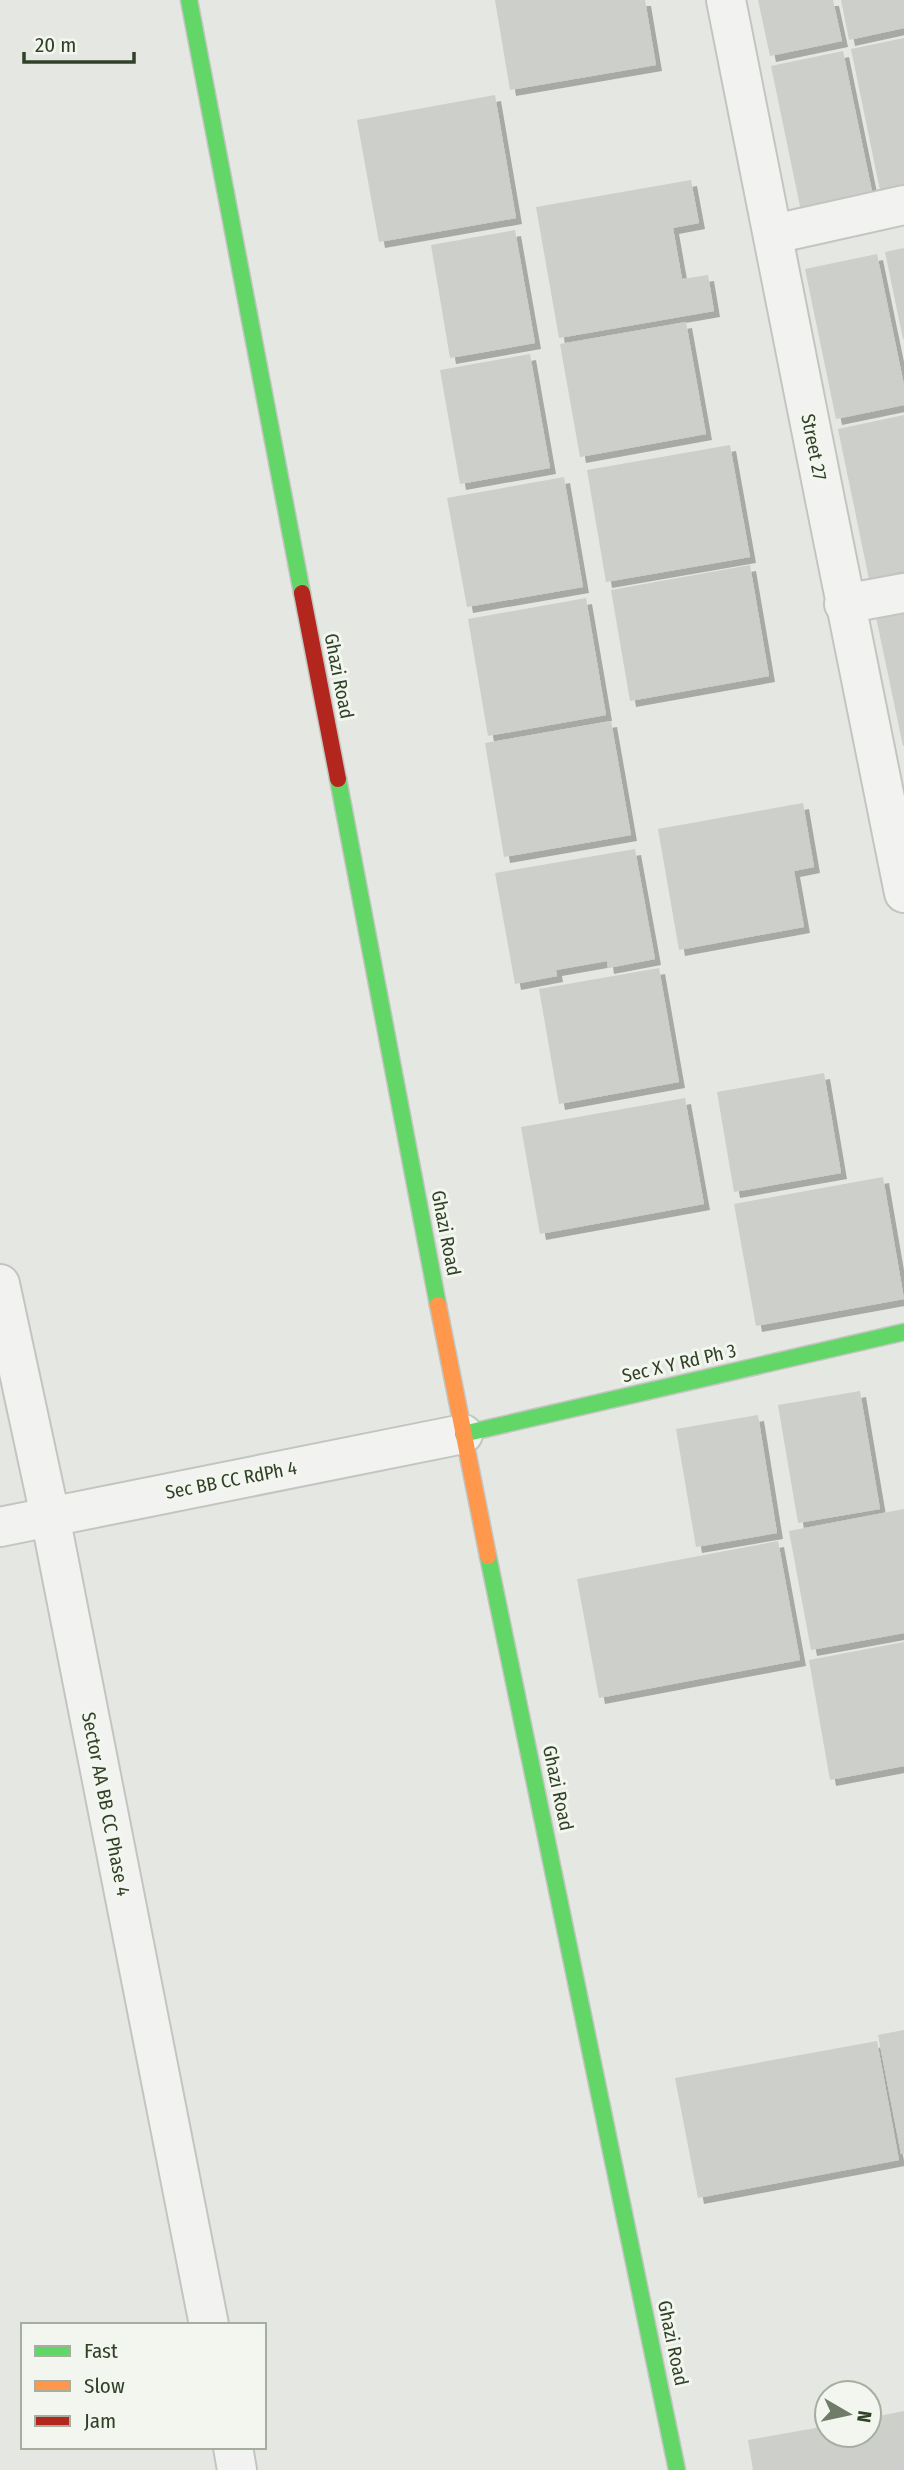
<svg xmlns="http://www.w3.org/2000/svg" width="904" height="2470" font-family="'Fira Sans Condensed',sans-serif">
  <style>
    .building { fill: #cccfca; filter: url(#shadow) }
    .lines { fill: none; stroke-linecap: round; stroke-linejoin: round }
    .street-casing { stroke: #c2c5c0; stroke-width: 42 }
    .fast-casing { stroke: #c2c5c0; stroke-width: 19 }
    .slow-casing { stroke: #c2c5c0; stroke-width: 19 }
    .jam-casing { stroke: #c2c5c0; stroke-width: 19 }
    .street { stroke: #f2f3f1; stroke-width: 38 }
    .fast { stroke: #63d668; stroke-width: 16 }
    .slow { stroke: #ff974d; stroke-width: 16 }
    .jam { stroke: #b3261e; stroke-width: 16 }
    .labels { text-anchor: middle; dominant-baseline: central; stroke-width: 6; stroke-linejoin: round; paint-order: stroke }
    .street-label { font-size: 19px; fill: #314128; stroke: #f2f6ef }
  </style>
  <defs>
    <filter id="shadow"><feDropShadow dx="6" dy="6" stdDeviation="0" flood-color="#0004"/></filter>
  </defs>
  <rect width="100%" height="100%" fill="#e4e7e2"/>
  <path class="building" d="M495,0H645L656,65L510,90Z
    M758,0H833L842,41L770,56Z
    M841,0H904V28L849,40Z
    M904,38V195L882,200L851,49Z
    M843,51L874,201L802,216L771,66Z
    M495,95L516,218L379,242L357,120Z
    M691,180L699,223L673,228L682,279L708,275L714,311L559,338L536,207Z
    M515,230L535,343L450,358L431,245Z
    M904,248V339H903L885,252Z
    M877,254L904,385V405L836,419L805,269Z
    M686,322L706,434L580,457L560,344Z
    M530,354L550,468L460,484L440,370Z
    M904,415V571L869,579L838,429Z
    M730,445L750,557L606,582L587,470Z
    M564,477L583,587L467,607L447,498Z
    M750,565L769,676L630,701L611,590Z
    M586,598L606,715L488,736L468,619Z
    M904,611V746H903L876,617Z
    M611,721L631,835L504,857L485,743Z
    M803,803L814,867L794,871L804,927L679,950L658,829Z
    M635,849L655,959L608,968L607,961L556,970L557,976L515,984L495,873Z
    M659,968L679,1082L559,1104L539,989Z
    M824,1073L841,1173L734,1192L717,1092Z
    M685,1098L704,1204L540,1234L521,1127Z
    M883,1177L904,1299L756,1326L734,1204Z
    M860,1391L880,1509L798,1523L778,1405Z
    M758,1415L777,1533L696,1547L676,1429Z
    M904,1509V1633L811,1650L789,1531Z
    M778,1541L800,1660L599,1698L577,1579Z
    M904,1642V1766L830,1780L809,1660Z
    M904,2030V2154H901L878,2035Z
    M877,2041L899,2160L698,2198L675,2078Z
    M904,2411V2470H753L748,2440L827,2426V2435H869V2418Z"/>
  <g class="lines">
    <defs>
      <path id="street" d="M726,0C787,297 842,596 904,893
        M774,234L904,205
        M844,604L904,593
        M0,1284L50,1516L209,2325
        M0,1527L463,1434
        M233,2447L237,2470"/>
      <path id="fast" d="M189,0L302,593
        M338,779L438,1305
        M463,1434L904,1332
        M488,1556L677,2470"/>
      <path id="slow" d="M438,1305L488,1556"/>
      <path id="jam" d="M302,593L338,779"/>
    </defs>
    <use href="#street" class="street-casing"/>
    <use href="#fast" class="fast-casing"/>
    <use href="#slow" class="slow-casing"/>
    <use href="#jam" class="jam-casing"/>
    <use href="#street" class="street"/>
    <use href="#fast" class="fast"/>
    <use href="#slow" class="slow"/>
    <use href="#jam" class="jam"/>
  </g>
  <g class="labels">
    <g class="street-label">
      <text transform="translate(814 447) rotate(79)">Street 27</text>
      <text transform="translate(339 676) rotate(79)">Ghazi Road</text>
      <text transform="translate(446 1233) rotate(79)">Ghazi Road</text>
      <text transform="translate(679 1363) rotate(-13)">Sec X Y Rd Ph 3</text>
      <text transform="translate(231 1480) rotate(-11)">Sec BB CC RdPh 4</text>
      <text transform="translate(558 1788) rotate(78)">Ghazi Road</text>
      <text transform="translate(106 1804) rotate(79)">Sector AA BB CC Phase 4</text>
      <text transform="translate(673 2343) rotate(78)">Ghazi Road</text>
    </g>
  </g>
  <rect x="21" y="2323" width="245" height="126" fill="#f2f6ef" stroke="#a5ae9f" stroke-width="2"/>
  <rect x="35" y="2346" width="35" height="10" fill="#63d668" stroke="#a5ae9f" stroke-width="2"/>
  <text x="84" y="2358" font-size="21" fill="#314128">Fast</text>
  <rect x="35" y="2381" width="35" height="10" fill="#ff974d" stroke="#a5ae9f" stroke-width="2"/>
  <text x="84" y="2393" font-size="21" fill="#314128">Slow</text>
  <rect x="35" y="2416" width="35" height="10" fill="#b3261e" stroke="#a5ae9f" stroke-width="2"/>
  <text x="84" y="2428" font-size="21" fill="#314128">Jam</text>
  <g transform="translate(848 2414) rotate(99)"><circle r="33" fill="#f2f6ef" stroke="#a5ae9f" stroke-width="2"/>
  <path d="M0-5L12 26L0 18L-12 26Z" fill="#707b69"/>
  <text y="-10" font-size="19" font-weight="bold" text-anchor="middle" fill="#314128">N</text>
  </g>
  <path d="M24 52v10h110v-10" fill="none" stroke="#314128" stroke-width="3.5"/>
  <text x="35" y="52" font-size="21" fill="#314128" stroke="#f2f6ef" stroke-width="5" paint-order="stroke">20 m</text>
</svg>
